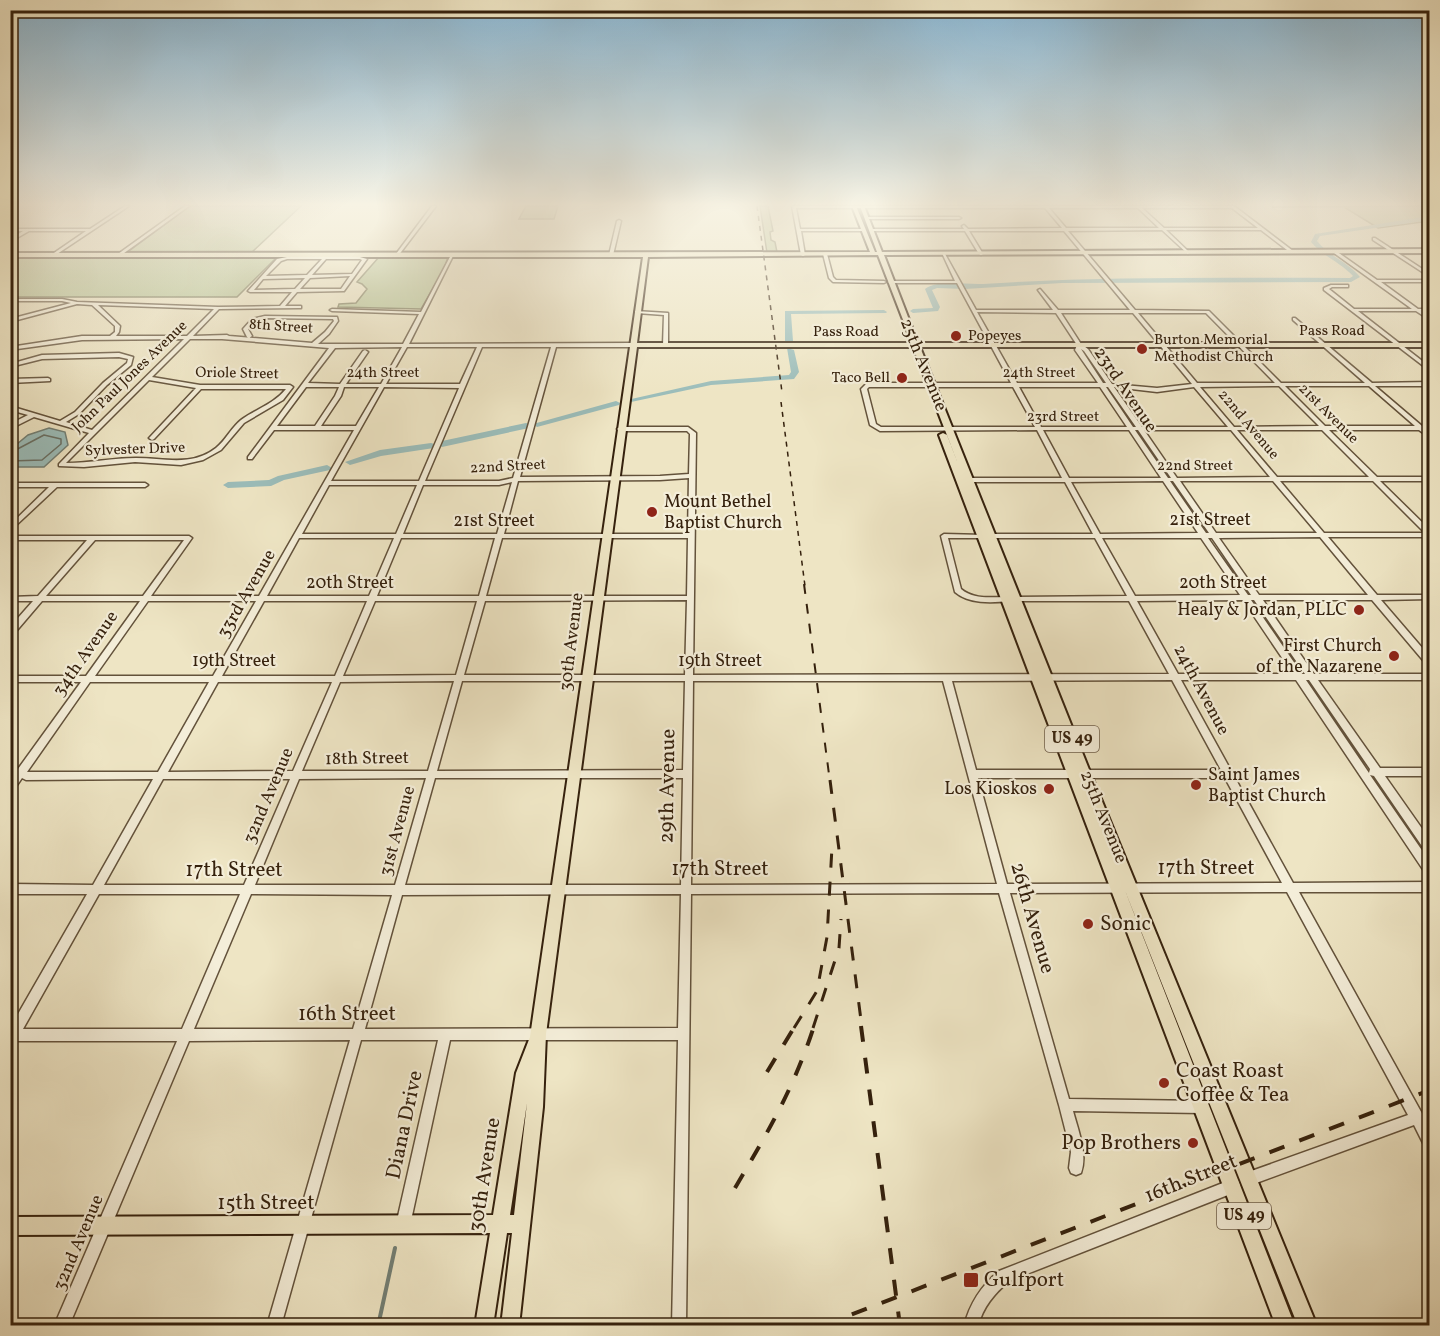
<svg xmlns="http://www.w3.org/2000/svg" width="1440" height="1336" font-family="Vollkorn,serif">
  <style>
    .green { fill: #b8c595; stroke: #767351; stroke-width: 1.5 }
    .water { fill: #9bbdba; stroke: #727f75; stroke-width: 1.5 }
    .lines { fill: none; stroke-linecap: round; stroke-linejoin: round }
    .shore { stroke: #686f64; stroke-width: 1.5 }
    .stream { stroke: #727f75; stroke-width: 4 }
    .river { fill: #9bbdba; fill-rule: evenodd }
    .minor-casing { stroke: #63523b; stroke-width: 3 }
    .major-casing { stroke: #35210d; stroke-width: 4 }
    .minor { fill: #f4eed9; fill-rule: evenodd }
    .major { fill: #eee5c4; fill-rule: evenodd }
    .rail-far3 { stroke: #35210d; stroke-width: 1.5; stroke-dasharray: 5 5; stroke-linecap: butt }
    .rail-far2 { stroke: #35210d; stroke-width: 2; stroke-dasharray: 10 10; stroke-linecap: butt }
    .rail-far1 { stroke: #35210d; stroke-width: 3; stroke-dasharray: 14 14; stroke-linecap: butt }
    .rail { stroke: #35210d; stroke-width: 4; stroke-dasharray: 16 16; stroke-linecap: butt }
    .poi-dot { fill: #8f2418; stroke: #f4eed9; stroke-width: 2 }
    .labels { text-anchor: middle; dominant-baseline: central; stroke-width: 4.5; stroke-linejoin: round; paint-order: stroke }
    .far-street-label { font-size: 15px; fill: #35210d; stroke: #f4eed9 }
    .far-poi-label { font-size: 15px; fill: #35210d; stroke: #f4eed9; text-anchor: start }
    .shield { fill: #f4eed9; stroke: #6e5e4a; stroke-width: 1.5 }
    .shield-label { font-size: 16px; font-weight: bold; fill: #35210d }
    .street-label { font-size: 18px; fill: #35210d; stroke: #f4eed9 }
    .poi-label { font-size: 18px; fill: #35210d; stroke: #f4eed9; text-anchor: end }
    .near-street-label { font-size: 21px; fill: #35210d; stroke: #f4eed9 }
    .near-poi-label { font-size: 21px; fill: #35210d; stroke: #f4eed9; text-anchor: start }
  </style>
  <rect width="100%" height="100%" fill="#eee5c4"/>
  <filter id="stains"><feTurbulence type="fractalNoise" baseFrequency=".00333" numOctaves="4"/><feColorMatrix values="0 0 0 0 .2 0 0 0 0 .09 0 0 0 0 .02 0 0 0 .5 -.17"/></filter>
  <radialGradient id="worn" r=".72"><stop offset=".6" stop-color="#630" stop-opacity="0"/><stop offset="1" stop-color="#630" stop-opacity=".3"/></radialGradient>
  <path class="green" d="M190,206H301L250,254H125Z
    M526,206H558L554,219H519Z
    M760,206H768L773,231L770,232L771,240L775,242L777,252L767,253Z
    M1429,206V221L1378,228L1344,207H1272Z
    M11,257H277L237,297H11Z
    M379,257H448L444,269L421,309L338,307L339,304L356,303L367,289L362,284L357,282Z"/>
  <path class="water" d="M49,428L65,432L68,445L44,467H11V449L28,435Z"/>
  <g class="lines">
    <path class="shore" d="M10,453L44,435L61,439V444L42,460L10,461"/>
    <path class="stream" d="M378,1326L395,1248"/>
    <path class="river" d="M1430,216V220L1320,236L1317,241C1329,256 1348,262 1360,277L1351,282L1062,283L965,289L937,288L932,290L940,307L938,311L913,313L910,311L913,309L933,308L925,289C939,279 965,285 983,284C1105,276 1227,278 1350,278L1353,276C1341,263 1323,256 1311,242L1315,234Z
      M884,310L887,312L886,313L791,314L793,341L789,343L785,341V311Z
      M787,348L794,350L799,372L794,379L711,385L631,402L627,400L711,381L789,375L791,372Z
      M616,401L620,403L619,405L537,427L533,424Z
      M526,423L529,424V428L442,447L438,444L442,441Z
      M431,443L434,444V448L381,456L350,465L345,462L380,450Z
      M327,465L332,468L330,470L284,480L271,486L228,488L223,485L228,482L269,480L278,476Z"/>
    <defs>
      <path id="minor" d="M125,206H129L54,256L51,255L86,231H29L10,242V239L23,231H10V229H90Z
        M185,206H189L120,256H118V254Z
        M432,206H436L398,256H396V254Z
        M792,206H1234L1293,251V253H1291L1261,230H1166L1189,252L1188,254L1162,230L1068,231L1135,310L1209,311L1281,383H1365L1293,320V318H1295L1372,383L1430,382V386H1375L1422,426H1430V430H1426L1430,432V438L1419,430H1329L1377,477H1430V481H1380L1430,530V537H1328L1377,595H1430V599L1381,600L1430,657V666L1427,665L1372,600H1263L1314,674H1430V680H1318L1380,768H1430V776H1385L1430,840V853L1426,852L1374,776L1370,775L1430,862V875L1426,874L1296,680H1181L1293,883L1430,882V892H1299L1430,1128V1148L1425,1147L1414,1125L1248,1186L1243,1184L1241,1179L1243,1174L1408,1115L1287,892L1010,893L1069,1099L1202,1101L1206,1103L1208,1107L1206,1111L1202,1113L1073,1111C1078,1130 1088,1154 1081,1173L1076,1175L1071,1173L1069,1168L1071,1152L1059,1105L999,893L691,894L686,1326H672L678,1040H450L410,1225L408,1230L403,1232L398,1230L396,1225L438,1040H361L281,1326H267L350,1040L189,1041L69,1326H54L177,1041H16L14,1044L10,1046V1028L87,894H10V884L93,885L153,779L26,780L22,778L13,791L10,792V780L13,777H10V769H18L81,682H10V676H86L140,601H42L13,635L10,636V627L33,601H10V597L38,596L87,540H10V536H189L192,538L151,596H259L354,430H274L252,459H248V457L329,348L222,339H190L152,377L200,385H290L293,387L283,400L244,423L221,450L203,460L181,465L135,462L84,467L59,466V464L89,433L34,417L10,429V424L28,415L10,410V406L60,421L75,412L103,383L127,363L128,359L119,357L42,359L10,367V364L42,355L119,353L133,357L131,365L107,385L79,414L66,422L92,430L184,339L82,340L10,350V347L82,336H110L115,332V326L92,305L77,304L10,322V319L71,303L62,301H10V299H62L77,302L218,307L280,306L292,292H250L248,291L277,259L287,257H360L367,259L344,291L297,292L285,306H301V308H299L219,309L193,336L227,335L229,336L312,343L325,332L334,321L333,319L265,318L256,321L248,329L252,336L249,338L247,337L243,329L252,319L265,316L335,317H337L338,321L329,334L318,344H403L419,314L332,311L330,310L332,309L421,312L451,255L454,254L409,344L633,343L636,345L633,347H556L520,477L660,476L689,474L690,434L687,431H620L617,429L620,427H688L696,433L693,675L1169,674L1129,601H1016L1012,599L1016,597L1127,596L1095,538H991L988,536L991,534H1093L1065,482H962L959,480L962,478H1062L1037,430L880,431L870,425L861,389L867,383H1011L957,283H890L888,282L890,281H955L942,253L945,254L976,310H1053L1038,290L1040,289L1058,310H1130L1064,231H969L983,254L981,255L979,254L965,231H871L869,230L871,229H964L962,226L964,225L968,229L1062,228L1045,208H796L800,229H863L865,230L863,231H801L805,255L803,256L801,255ZM1049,208H1138L1159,228H1066ZM1142,208H1232L1258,228H1164ZM287,259H322L307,275L266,276L281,261ZM326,259H360L362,260L352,274L312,275ZM350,276L341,289H300L310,278ZM305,278L295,289L254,290L263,279ZM98,305L214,309L187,336H116L119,332L120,326ZM977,312L1056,313L1077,345L1075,350L1098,383H1017ZM1061,313H1133L1192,384L1157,388L1112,384L1088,349L1081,344ZM1138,313H1206L1275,383H1197ZM402,347L381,384H346L368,352L365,350L363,351L340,384L308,383L335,348ZM407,347H477L460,384H386ZM482,347H551L513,478L499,481H425ZM1081,349L1084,351L1106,383H1103ZM149,380L196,388L150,437L149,438L152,440L154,439L201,389H286C274,404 256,409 241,420C231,428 226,440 216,448C192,467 164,458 136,458C113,458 90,463 66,463ZM1279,386L1319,426L1234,427L1200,387ZM1285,386H1369L1415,426H1325ZM306,387H339L335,396L315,426H277ZM344,387H379L356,426H321L341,396ZM384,387L459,388L419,481H331ZM869,387H1013L1035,427H881L876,424L867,389ZM1019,387H1100L1127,427H1041ZM1106,387H1108L1136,427H1133ZM1114,387L1157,392L1194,387L1228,427H1142ZM1043,430H1129L1161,478H1069ZM1135,430H1138L1171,478H1168ZM1144,430H1231L1270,477L1177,478ZM1237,430H1322L1369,477H1277ZM689,478L688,534H504L518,481L660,480ZM1163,481L1198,533L1100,534L1071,482ZM1170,481H1173L1209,533H1206ZM1180,481H1273L1317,533H1216ZM1280,481H1373L1425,533H1324ZM512,482L497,534H403L423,485H499ZM329,485H417L396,534H302ZM1320,537L1368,595H1259L1219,538ZM299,538H394L369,596H267ZM401,538H495L479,596H377ZM502,538H688L687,596H486ZM1102,538H1201L1240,595L1135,596ZM1208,538H1212L1251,595H1248ZM95,540H184L143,596H46ZM687,600L685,675H464L485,601ZM1243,600L1293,674H1178L1137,601ZM1251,600H1254L1305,674H1302ZM148,601H256L213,676H95ZM264,601H367L335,676H222ZM375,601H477L456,675L343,676ZM1172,680L1221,770H1086L1083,771L1081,774L1083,777L1086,778H1225L1282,883L1007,884L978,778H1073L1076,777L1078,774L1076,771L1073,770H976L952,681ZM1306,680H1309L1370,769L1369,773ZM454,681L428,771H302L340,682ZM462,681H685L683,770L437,771ZM693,681H943L997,884L691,885ZM90,682H209L158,772H27ZM218,682H332L293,771L168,772ZM426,778L395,885H255L299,779ZM435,778H683L681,885H405ZM163,779H290L244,885H104ZM99,894H240L182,1029H23ZM251,894L392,895L353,1029H194ZM681,894L678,1028L365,1029L402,895Z
        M867,217H959L961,218L959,219H866Z
        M619,220L621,221L613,255L611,256L609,255L617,221Z
        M1373,238H1375L1430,274V277L1373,240Z
        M1334,251H1336L1377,280H1430V282H1381L1418,309H1430V311H1422L1430,316V320L1416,311H1358L1430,367V371L1324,290V288L1331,285H1348V287H1332L1329,289L1354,309H1412L1334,253Z
        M825,253L827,254L833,277L836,280L884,281L886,282L884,283L833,282L829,278L823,254Z
        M635,311L668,313V346L663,345L664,315L637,313H635Z
        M48,378L50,379V381L10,383V379Z
        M10,483H145L148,485L145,487H57L10,531V525L49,487H10Z
        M944,534L984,535V537L982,538H948L961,589C974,600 991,597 1006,597L1010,599L1009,601C991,603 969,604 955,592L941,536Z
        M1233,1179L1238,1181L1240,1186L1238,1191L1009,1281C994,1294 983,1307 978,1326H964C970,1303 981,1286 999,1271Z"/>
      <path id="major" d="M852,206H856L875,252H877L860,206H864L882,252L1430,249V253L884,255L918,343H1430V347H920L1088,767L1317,1326H1298L1124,888L1295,1326H1276L939,435L943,433L947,435L960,469L913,347H637L546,1034L543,1107L519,1326H501L512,1233H507L493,1326H475L490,1233L10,1235V1217L493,1215L516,1073L530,1037L643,257H10V253L870,252ZM878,255L912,343H637L648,257ZM527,1103L514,1215H510Z"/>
    </defs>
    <use href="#minor" class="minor-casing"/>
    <use href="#major" class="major-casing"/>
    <use href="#minor" class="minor"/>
    <use href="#major" class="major"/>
    <path class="rail-far3" d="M757,206L782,392
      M781,402L805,586"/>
    <path class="rail-far2" d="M804,584L830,782"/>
    <path class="rail-far1" d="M830,780L862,1028
      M794,1028L817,991L827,937L832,847
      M813,1028L839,948L841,919"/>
    <path class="rail" d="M861,1026L900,1326
      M767,1072L795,1026
      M735,1188C768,1132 794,1088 814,1026
      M822,1326L1430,1090"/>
  </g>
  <linearGradient id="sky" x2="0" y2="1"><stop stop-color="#89b8d6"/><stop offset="0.52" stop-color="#f7f3e4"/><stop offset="1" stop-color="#f7f3e4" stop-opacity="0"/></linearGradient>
  <rect width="1440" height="393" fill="url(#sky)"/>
  <g class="poi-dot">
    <circle cx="956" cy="336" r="6"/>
    <circle cx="1142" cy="349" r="6"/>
    <circle cx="902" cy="378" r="6"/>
    <circle cx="652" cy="512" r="6"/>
    <circle cx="1359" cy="610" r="6"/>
    <circle cx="1394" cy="656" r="6"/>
    <circle cx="1196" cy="785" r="6"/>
    <circle cx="1049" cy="789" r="6"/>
    <circle cx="1088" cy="924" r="6"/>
    <circle cx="1164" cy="1083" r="6"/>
    <circle cx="1193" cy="1143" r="6"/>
    <rect x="963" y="1272" width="16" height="16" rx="3"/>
  </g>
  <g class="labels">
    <g class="far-street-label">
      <text transform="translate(281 327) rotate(4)">8th Street</text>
      <text x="1332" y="331">Pass Road</text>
      <text x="846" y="332">Pass Road</text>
      <text x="383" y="373">24th Street</text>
      <text x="1039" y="373">24th Street</text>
      <text transform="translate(237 374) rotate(1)">Oriole Street</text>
      <text transform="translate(130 377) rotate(-44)">John Paul Jones Avenue</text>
      <text transform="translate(1328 414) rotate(45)">21st Avenue</text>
      <text x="1063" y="417">23rd Street</text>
      <text transform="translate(1248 425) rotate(50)">22nd Avenue</text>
      <text transform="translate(135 450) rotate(-2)">Sylvester Drive</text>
      <text x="1195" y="466">22nd Street</text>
      <text transform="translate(508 467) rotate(-3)">22nd Street</text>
    </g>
    <g class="far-poi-label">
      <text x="968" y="336">Popeyes</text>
      <text x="1154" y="340">Burton Memorial<tspan x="1154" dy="17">Methodist Church</tspan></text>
      <text x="890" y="378" text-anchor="end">Taco Bell</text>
    </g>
    <g class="shield">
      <rect x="1045" y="726" width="54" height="26" rx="4.5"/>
      <rect x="1217" y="1203" width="54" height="26" rx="4.5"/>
    </g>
    <g class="shield-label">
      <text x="1072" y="739">US 49</text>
      <text x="1244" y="1216">US 49</text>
    </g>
    <g class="street-label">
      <text transform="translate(923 365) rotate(68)">25th Avenue</text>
      <text transform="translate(1125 390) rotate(56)">23rd Avenue</text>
      <text x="1210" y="520">21st Street</text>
      <text x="494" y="521">21st Street</text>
      <text x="350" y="583">20th Street</text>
      <text x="1223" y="583">20th Street</text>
      <text transform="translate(247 594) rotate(-60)">33rd Avenue</text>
      <text transform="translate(572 642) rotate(-83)">30th Avenue</text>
      <text transform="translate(86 654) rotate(-55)">34th Avenue</text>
      <text x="234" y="661">19th Street</text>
      <text x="720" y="661">19th Street</text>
      <text transform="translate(1201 690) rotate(62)">24th Avenue</text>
      <text transform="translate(367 759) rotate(-1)">18th Street</text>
      <text transform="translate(269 796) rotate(-67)">32nd Avenue</text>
      <text transform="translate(1103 817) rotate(68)">25th Avenue</text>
      <text transform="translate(398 831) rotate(-75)">31st Avenue</text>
      <text transform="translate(79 1243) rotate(-67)">32nd Avenue</text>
    </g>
    <g class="poi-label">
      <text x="664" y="502" text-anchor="start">Mount Bethel<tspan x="664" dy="21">Baptist Church</tspan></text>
      <text x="1347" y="610">Healy &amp; Jordan, PLLC</text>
      <text x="1382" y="646">First Church<tspan x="1382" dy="21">of the Nazarene</tspan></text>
      <text x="1208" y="775" text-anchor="start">Saint James<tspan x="1208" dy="21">Baptist Church</tspan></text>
      <text x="1037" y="789">Los Kioskos</text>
    </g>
    <g class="near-street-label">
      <text transform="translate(668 786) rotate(-89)">29th Avenue</text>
      <text x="1206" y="868">17th Street</text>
      <text x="720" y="869">17th Street</text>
      <text x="234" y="870">17th Street</text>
      <text transform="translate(1032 918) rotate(74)">26th Avenue</text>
      <text x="347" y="1014">16th Street</text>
      <text transform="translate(405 1125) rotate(-78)">Diana Drive</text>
      <text transform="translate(485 1175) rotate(-81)">30th Avenue</text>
      <text transform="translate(1191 1179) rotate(-22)">16th Street</text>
      <text x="266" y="1203">15th Street</text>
    </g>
    <g class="near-poi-label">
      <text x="1100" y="924">Sonic</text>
      <text x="1176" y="1071">Coast Roast<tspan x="1176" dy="24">Coffee &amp; Tea</tspan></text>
      <text x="1181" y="1143" text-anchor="end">Pop Brothers</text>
      <text x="984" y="1280">Gulfport</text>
    </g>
  </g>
  <rect width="1440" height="1336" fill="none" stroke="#eee5c4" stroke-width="36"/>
  <rect x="12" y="12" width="1416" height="1312" fill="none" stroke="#35210d" stroke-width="3"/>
  <rect x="18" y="18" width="1404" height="1300" fill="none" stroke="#35210d" stroke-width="1.5"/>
  <rect width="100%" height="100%" filter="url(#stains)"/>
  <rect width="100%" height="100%" fill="url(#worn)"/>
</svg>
